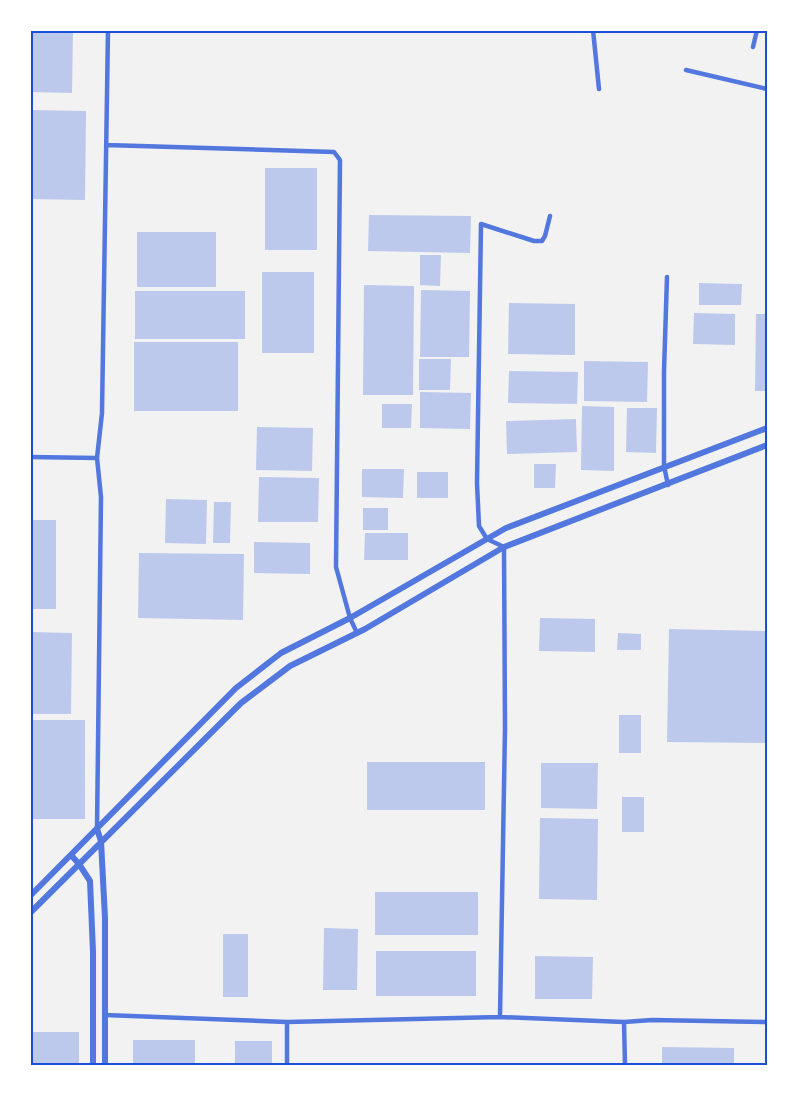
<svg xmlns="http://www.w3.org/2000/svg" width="797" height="1095" font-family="Rubik,sans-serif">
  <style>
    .building { fill: #bdc9ec }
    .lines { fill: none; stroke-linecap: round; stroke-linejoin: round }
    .minor { stroke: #5277de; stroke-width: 4.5 }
    .tertiary { stroke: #5277de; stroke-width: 6 }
    .neatline { fill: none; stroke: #1d4ed8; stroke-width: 2 }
  </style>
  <rect width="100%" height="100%" fill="#f2f2f2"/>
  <path class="building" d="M30,30H73L72,93L30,92Z
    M30,110L86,111L85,200L30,199Z
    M265,168H317V250H265Z
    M369,215L471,216L470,253L368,251Z
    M137,232H216V287H137Z
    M420,255H441L440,286L420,285Z
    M262,272H314V353H262Z
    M699,283L742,284L741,305H699Z
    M364,285L414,286L413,395H363Z
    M421,290L470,291L469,357H420Z
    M135,291H245V339H135Z
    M509,303L575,304V355L508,354Z
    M694,313L735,314V345L693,344Z
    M756,314H767V391H755Z
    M134,342H238V411H134Z
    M419,359H451L450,390H419Z
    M584,361L648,362L647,402L584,401Z
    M509,371L578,372L577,404L508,403Z
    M420,392L471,393L470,429L420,428Z
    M382,404H412L411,428H382Z
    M582,406L614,407V471L581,470Z
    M627,408H657L656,453L626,452Z
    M576,419L577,452L507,454L506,421Z
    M257,427L313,428L312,471L256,470Z
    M534,464H556L555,488H534Z
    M362,469H404L403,498L362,497Z
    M417,472H448V498H417Z
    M259,477L319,478L318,522H258Z
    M166,499L207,500L206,544L165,543Z
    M214,502H231L230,543H213Z
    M363,508H388V530H363Z
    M30,520H56V609H30Z
    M365,533H408V560H364Z
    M254,542L310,543V574L254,573Z
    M139,553L244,554L243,620L138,618Z
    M540,618L595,619V652L539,651Z
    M669,629L767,631V743L667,742Z
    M30,632L72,633L71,714H30Z
    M618,633L641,634V650H617Z
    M619,715H641V753H619Z
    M30,720H85V819H30Z
    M367,762H485V810H367Z
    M541,763H598L597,809L541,808Z
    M622,797H644V832H622Z
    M540,818L598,819L597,900L539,899Z
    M375,892H478V935H375Z
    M324,928L358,929L357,990H323Z
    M223,934H248V997H223Z
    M376,951H476V996H376Z
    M535,956L593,957L592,999H535Z
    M30,1032H79V1065H30Z
    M133,1040H195V1065H133Z
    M235,1041H272V1065H235Z
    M662,1047L734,1048V1065H662Z"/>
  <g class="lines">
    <path class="minor" d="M593,30L599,89
      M753,47L757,30
      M686,70L767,89
      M106,145L334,152L340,160L336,567L350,618L357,633
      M667,277L664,371V466L668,485
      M30,457L97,458
      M97,829L101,497L97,458L102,413L108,30
      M105,1015L287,1022
      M500,1017L505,728L504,547L487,539L479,526L477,483L481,224L534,241H542L545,236L550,216
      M624,1022L625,1065
      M287,1065V1022L500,1017L624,1022L652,1020L767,1022"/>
    <path class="tertiary" d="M97,829L101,841L105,918V1065
      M71,855L79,864L90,881L93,952V1065
      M30,896L236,688L281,653L350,618L506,528L767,428
      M30,913L241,703L290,666L365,629L504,547L767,445"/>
  </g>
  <rect width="797" height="1095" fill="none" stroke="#ffffff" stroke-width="63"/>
  <rect x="32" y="32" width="734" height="1032" class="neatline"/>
</svg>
